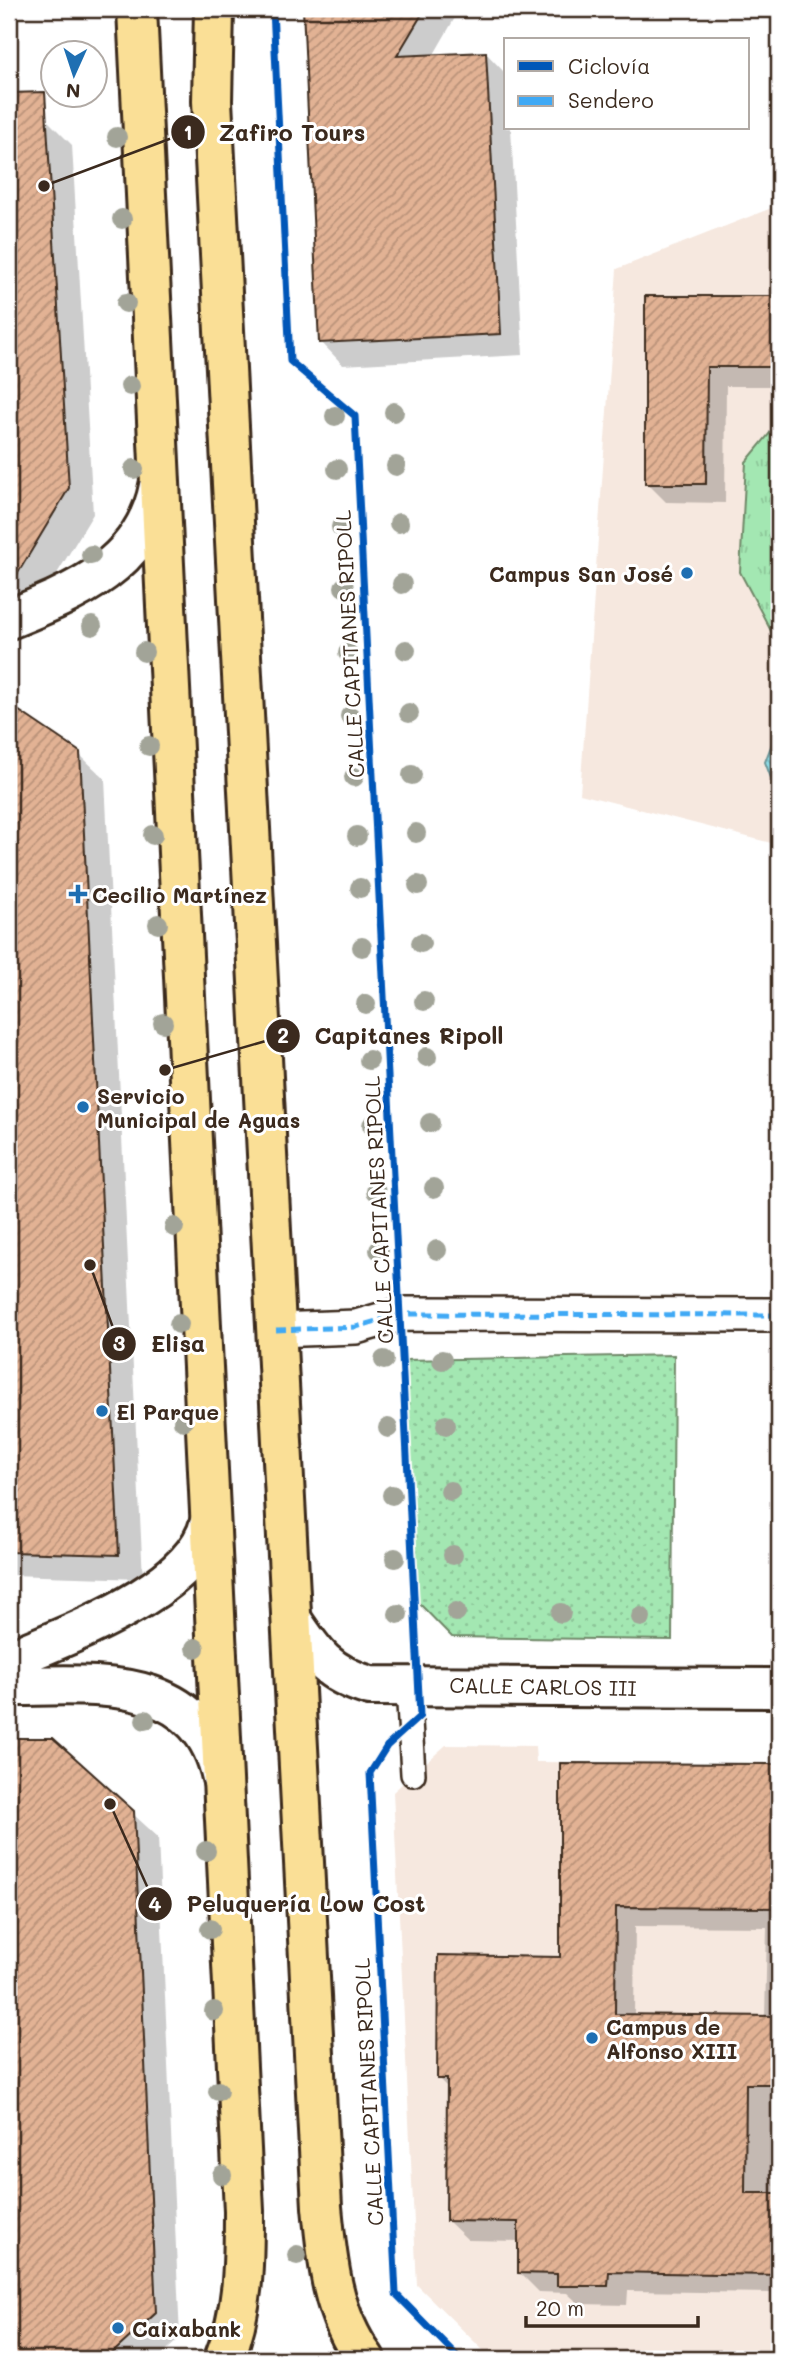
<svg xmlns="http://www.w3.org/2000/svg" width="788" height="2368" font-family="Mali,sans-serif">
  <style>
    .built { fill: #f6e8df }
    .grass { fill: url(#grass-tufts); stroke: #6f8868; stroke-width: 2 }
    .park { fill: url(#park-dots); stroke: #6f8868; stroke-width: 2 }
    .water { fill: url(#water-waves); stroke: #6d9698; stroke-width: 2 }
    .shadow { fill: #0003; fill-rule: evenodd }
    .building { fill: url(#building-hatch); stroke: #3b2a1e; stroke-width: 2 }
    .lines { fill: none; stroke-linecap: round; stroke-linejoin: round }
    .service-casing { stroke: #3b2a1e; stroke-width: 28 }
    .pedestrian-casing { stroke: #3b2a1e; stroke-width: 38 }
    .minor-casing { stroke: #3b2a1e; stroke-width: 44 }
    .primary-casing { stroke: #3b2a1e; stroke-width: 44 }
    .service { stroke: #fff; stroke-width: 23 }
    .pedestrian { stroke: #fff; stroke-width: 33 }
    .minor { stroke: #fff; stroke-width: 38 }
    .primary { stroke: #fadf96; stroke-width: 38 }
    .quiet { stroke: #3fa9f5; stroke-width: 5; stroke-dasharray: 10 5; stroke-linecap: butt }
    .cycleway-casing { stroke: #fff; stroke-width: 11 }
    .cycleway { stroke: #0057b8; stroke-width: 7 }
    .tree { fill: #a2a498 }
    .poi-dot { fill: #1f6fb2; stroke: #fff; stroke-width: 2.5 }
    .labels { text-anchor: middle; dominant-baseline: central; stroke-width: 6; stroke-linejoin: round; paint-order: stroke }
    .poi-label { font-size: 21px; font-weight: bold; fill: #3b2a1e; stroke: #fff; text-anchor: start }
    .street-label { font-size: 21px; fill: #3b2a1e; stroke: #fff }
    .leader { fill: none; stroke: #3b2a1e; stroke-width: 2.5 }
    .callout-dot { fill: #3b2a1e; stroke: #fff; stroke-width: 2.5 }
    .mark-label { font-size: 21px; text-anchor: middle; font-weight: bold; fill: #fff }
    .callout-label { font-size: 23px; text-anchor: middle; font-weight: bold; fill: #3b2a1e; stroke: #fff; stroke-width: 6; stroke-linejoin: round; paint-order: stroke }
  </style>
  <defs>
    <pattern id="grass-tufts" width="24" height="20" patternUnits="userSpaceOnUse" patternTransform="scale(1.75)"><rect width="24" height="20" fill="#a3e7b2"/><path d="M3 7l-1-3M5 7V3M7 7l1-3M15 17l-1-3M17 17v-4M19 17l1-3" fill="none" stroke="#8dc699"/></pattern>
    <pattern id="park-dots" width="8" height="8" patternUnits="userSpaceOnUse" patternTransform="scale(1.75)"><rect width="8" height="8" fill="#a3e7b2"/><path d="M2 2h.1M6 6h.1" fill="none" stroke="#8dc699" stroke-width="1.8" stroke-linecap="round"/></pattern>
    <pattern id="water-waves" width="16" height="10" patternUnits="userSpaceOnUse" patternTransform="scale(1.75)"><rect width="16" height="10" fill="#8edee9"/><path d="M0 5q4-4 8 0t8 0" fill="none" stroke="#7bbfc7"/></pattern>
    <pattern id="building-hatch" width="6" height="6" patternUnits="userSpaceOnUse" patternTransform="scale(1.75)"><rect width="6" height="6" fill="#e2b294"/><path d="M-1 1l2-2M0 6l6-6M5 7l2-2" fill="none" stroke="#b89178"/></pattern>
  </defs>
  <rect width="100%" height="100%" fill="#fff"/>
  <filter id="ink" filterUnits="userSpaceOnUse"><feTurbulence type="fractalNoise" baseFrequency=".0143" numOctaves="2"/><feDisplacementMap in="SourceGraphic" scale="14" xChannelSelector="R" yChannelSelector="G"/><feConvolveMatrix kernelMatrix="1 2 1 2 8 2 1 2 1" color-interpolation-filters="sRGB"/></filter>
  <g filter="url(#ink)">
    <path class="built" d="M779,205V845L580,794L617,269Z
      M446,1745L535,1746L536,1762L779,1764V2359H492L417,2285L393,1792Z"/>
    <path class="grass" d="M779,422V646L740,572L746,462Z"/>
    <path class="park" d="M674,1355L672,1640L452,1637L414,1598L403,1360Z"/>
    <path class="water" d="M779,733V799L765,762L775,736Z"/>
    <path class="shadow" d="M305,9H460L433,56L486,53L506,74V128H511L523,355L343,365L321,342Z
      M9,95L46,119L72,145L93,514L55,577L9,595Z
      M647,298H779V386H726L725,503L666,502L647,483Z
      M14,710L79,754L105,779L143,1579L9,1575V712Z
      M9,1739L52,1740L158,1837L180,2338L157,2359H9Z
      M562,1764L779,1766V2298L775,2293L628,2291L627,2305L579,2304L567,2293L539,2292L519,2272L520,2241L468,2240L448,2221L449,2089L439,2079L562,1959ZM635,1926L767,1927L765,2018L634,2016Z"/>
    <path class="building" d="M303,9H425L397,56L486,52L501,334L319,343Z
      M45,92L69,488L9,588V93Z
      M645,296H779V367H707L706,484H645Z
      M9,704L80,752L119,1555L9,1552Z
      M9,1738H53L134,1811L156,2313L106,2359H9Z
      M560,1763L779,1764V1908L616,1907L615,2014L779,2016V2084H746L745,2193H779V2275L609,2272L608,2286H557V2274L518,2273V2222L446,2221L447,2079H437L438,1955L560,1957Z"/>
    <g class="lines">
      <defs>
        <path id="service" d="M408,1686L413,1774"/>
        <path id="pedestrian" d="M276,1330L356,1327L401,1314L779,1315"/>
        <path id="minor" d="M9,619C76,592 144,565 159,486
          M292,1620C315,1655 328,1674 370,1686L779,1688
          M9,1660C68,1634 193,1592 210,1522
          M9,1686C92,1686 199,1671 222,1778"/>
        <path id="primary" d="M137,9L244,2211C244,2263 244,2311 224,2359
          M214,9L212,101L322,2207C327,2260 332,2315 365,2359"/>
      </defs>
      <use href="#service" class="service-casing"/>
      <use href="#pedestrian" class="pedestrian-casing"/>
      <use href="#minor" class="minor-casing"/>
      <use href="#primary" class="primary-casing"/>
      <use href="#service" class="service"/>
      <use href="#pedestrian" class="pedestrian"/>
      <use href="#minor" class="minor"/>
      <use href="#primary" class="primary"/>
      <path class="quiet" d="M276,1330L356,1327L401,1314L779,1315"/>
      <defs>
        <path id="cycleway" d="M273,9L290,361L355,416L420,1716L387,1746L370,1773L396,2294L460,2359"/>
      </defs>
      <use href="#cycleway" class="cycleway-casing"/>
      <use href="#cycleway" class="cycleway"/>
    </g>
    <g class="tree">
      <circle cx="117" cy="137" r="10"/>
      <circle cx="122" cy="219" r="10"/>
      <circle cx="126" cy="303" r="10"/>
      <circle cx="130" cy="386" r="10"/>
      <circle cx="394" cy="412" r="10"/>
      <circle cx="335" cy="416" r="10"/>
      <circle cx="396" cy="466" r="10"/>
      <circle cx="134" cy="469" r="10"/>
      <circle cx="337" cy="469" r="10"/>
      <circle cx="399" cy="523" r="10"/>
      <circle cx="341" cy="527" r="10"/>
      <circle cx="91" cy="555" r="10"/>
      <circle cx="402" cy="584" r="10"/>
      <circle cx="344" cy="587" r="10"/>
      <circle cx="92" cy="626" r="10"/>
      <circle cx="406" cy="650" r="10"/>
      <circle cx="144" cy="652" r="10"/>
      <circle cx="348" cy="653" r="10"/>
      <circle cx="409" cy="713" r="10"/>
      <circle cx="350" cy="716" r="10"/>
      <circle cx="149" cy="746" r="10"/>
      <circle cx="412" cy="775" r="10"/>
      <circle cx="354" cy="777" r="10"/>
      <circle cx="416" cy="833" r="10"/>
      <circle cx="153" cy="835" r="10"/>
      <circle cx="357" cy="836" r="10"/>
      <circle cx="418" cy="885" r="10"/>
      <circle cx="360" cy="888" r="10"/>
      <circle cx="158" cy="924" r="10"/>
      <circle cx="421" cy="943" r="10"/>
      <circle cx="362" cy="947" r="10"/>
      <circle cx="424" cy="1001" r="10"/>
      <circle cx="366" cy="1004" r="10"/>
      <circle cx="163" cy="1023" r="10"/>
      <circle cx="427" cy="1057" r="10"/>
      <circle cx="369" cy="1060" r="10"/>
      <circle cx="168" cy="1122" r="10"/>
      <circle cx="430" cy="1123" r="10"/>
      <circle cx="372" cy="1125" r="10"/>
      <circle cx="434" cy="1188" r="10"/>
      <circle cx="376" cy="1191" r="10"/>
      <circle cx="174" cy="1227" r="10"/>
      <circle cx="379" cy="1250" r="10"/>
      <circle cx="437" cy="1250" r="10"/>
      <circle cx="179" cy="1324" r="10"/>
      <circle cx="384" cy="1360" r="10"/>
      <circle cx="442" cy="1360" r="10"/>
      <circle cx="183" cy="1421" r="10"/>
      <circle cx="446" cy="1425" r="10"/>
      <circle cx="388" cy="1428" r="10"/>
      <circle cx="450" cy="1491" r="10"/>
      <circle cx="392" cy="1495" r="10"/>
      <circle cx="453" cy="1555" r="10"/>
      <circle cx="395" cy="1558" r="10"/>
      <circle cx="456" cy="1612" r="10"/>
      <circle cx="561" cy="1613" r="10"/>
      <circle cx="398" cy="1614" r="10"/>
      <circle cx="641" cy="1617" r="10"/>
      <circle cx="195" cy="1648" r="10"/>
      <circle cx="145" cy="1720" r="10"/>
      <circle cx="206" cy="1851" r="10"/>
      <circle cx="210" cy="1929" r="10"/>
      <circle cx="214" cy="2011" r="10"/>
      <circle cx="218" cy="2091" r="10"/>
      <circle cx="222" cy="2175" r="10"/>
      <circle cx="297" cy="2255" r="10"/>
    </g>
  </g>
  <g class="poi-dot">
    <circle cx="687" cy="573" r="7"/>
    <path d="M74.5 883.5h7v7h7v7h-7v7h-7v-7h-7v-7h7z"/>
    <circle cx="83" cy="1107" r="7"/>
    <circle cx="102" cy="1411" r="7"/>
    <circle cx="592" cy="2038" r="7"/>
    <circle cx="118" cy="2328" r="7"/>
  </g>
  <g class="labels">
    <g class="poi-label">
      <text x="673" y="573" text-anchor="end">Campus San José</text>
      <text x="92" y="894">Cecilio Martínez</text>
      <text x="97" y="1095">Servicio<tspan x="97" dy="24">Municipal de Aguas</tspan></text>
      <text x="116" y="1411">El Parque</text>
      <text x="606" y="2026">Campus de<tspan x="606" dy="24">Alfonso XIII</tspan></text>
      <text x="132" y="2328">Caixabank</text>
    </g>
    <g class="street-label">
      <text transform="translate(349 644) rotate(-93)">CALLE CAPITANES RIPOLL</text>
      <text transform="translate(378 1210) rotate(-93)">CALLE CAPITANES RIPOLL</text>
      <text transform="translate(543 1686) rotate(1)">CALLE CARLOS III</text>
      <text transform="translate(368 2092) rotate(-93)">CALLE CAPITANES RIPOLL</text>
    </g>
  </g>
  <path class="leader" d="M44 186L188 132M165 1070L283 1036M90 1265L119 1344M110 1804L155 1904"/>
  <g class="callout-dot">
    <circle cx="44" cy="186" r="7"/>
    <circle cx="165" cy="1070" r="7"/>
    <circle cx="90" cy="1265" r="7"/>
    <circle cx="110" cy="1804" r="7"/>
    <circle cx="188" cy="132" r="18"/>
    <circle cx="283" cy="1036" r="18"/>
    <circle cx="119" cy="1344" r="18"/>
    <circle cx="155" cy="1904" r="18"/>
  </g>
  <g class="mark-label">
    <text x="188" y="140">1</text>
    <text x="283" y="1043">2</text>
    <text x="119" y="1351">3</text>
    <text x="155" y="1912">4</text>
  </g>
  <g class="callout-label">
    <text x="292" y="141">Zafiro Tours</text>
    <text x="409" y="1044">Capitanes Ripoll</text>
    <text x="178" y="1352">Elisa</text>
    <text x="306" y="1912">Peluquería Low Cost</text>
  </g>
  <rect width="788" height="2368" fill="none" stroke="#fff" stroke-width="35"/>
  <rect x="18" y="18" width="753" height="2333" fill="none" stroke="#3b2a1e" stroke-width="2.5" filter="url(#ink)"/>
  <rect x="504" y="38" width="245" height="91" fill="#ffffff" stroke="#b1aaa5" stroke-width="2"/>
  <rect x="518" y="61" width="35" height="10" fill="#0057b8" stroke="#b1aaa5" stroke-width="2"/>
  <text x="568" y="74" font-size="21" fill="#3b2a1e">Ciclovía</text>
  <rect x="518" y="96" width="35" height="10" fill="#3fa9f5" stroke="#b1aaa5" stroke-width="2"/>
  <text x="568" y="108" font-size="21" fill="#3b2a1e">Sendero</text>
  <g transform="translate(74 74) rotate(183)"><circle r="33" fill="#ffffff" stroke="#b1aaa5" stroke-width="2"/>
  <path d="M0-5L12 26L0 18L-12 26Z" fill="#1f6fb2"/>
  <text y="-10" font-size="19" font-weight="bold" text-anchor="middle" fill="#3b2a1e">N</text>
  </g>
  <path d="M526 2316v10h172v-10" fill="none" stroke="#3b2a1e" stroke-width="3.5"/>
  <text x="536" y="2316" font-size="21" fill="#3b2a1e" stroke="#ffffff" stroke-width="5" paint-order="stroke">20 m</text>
</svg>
